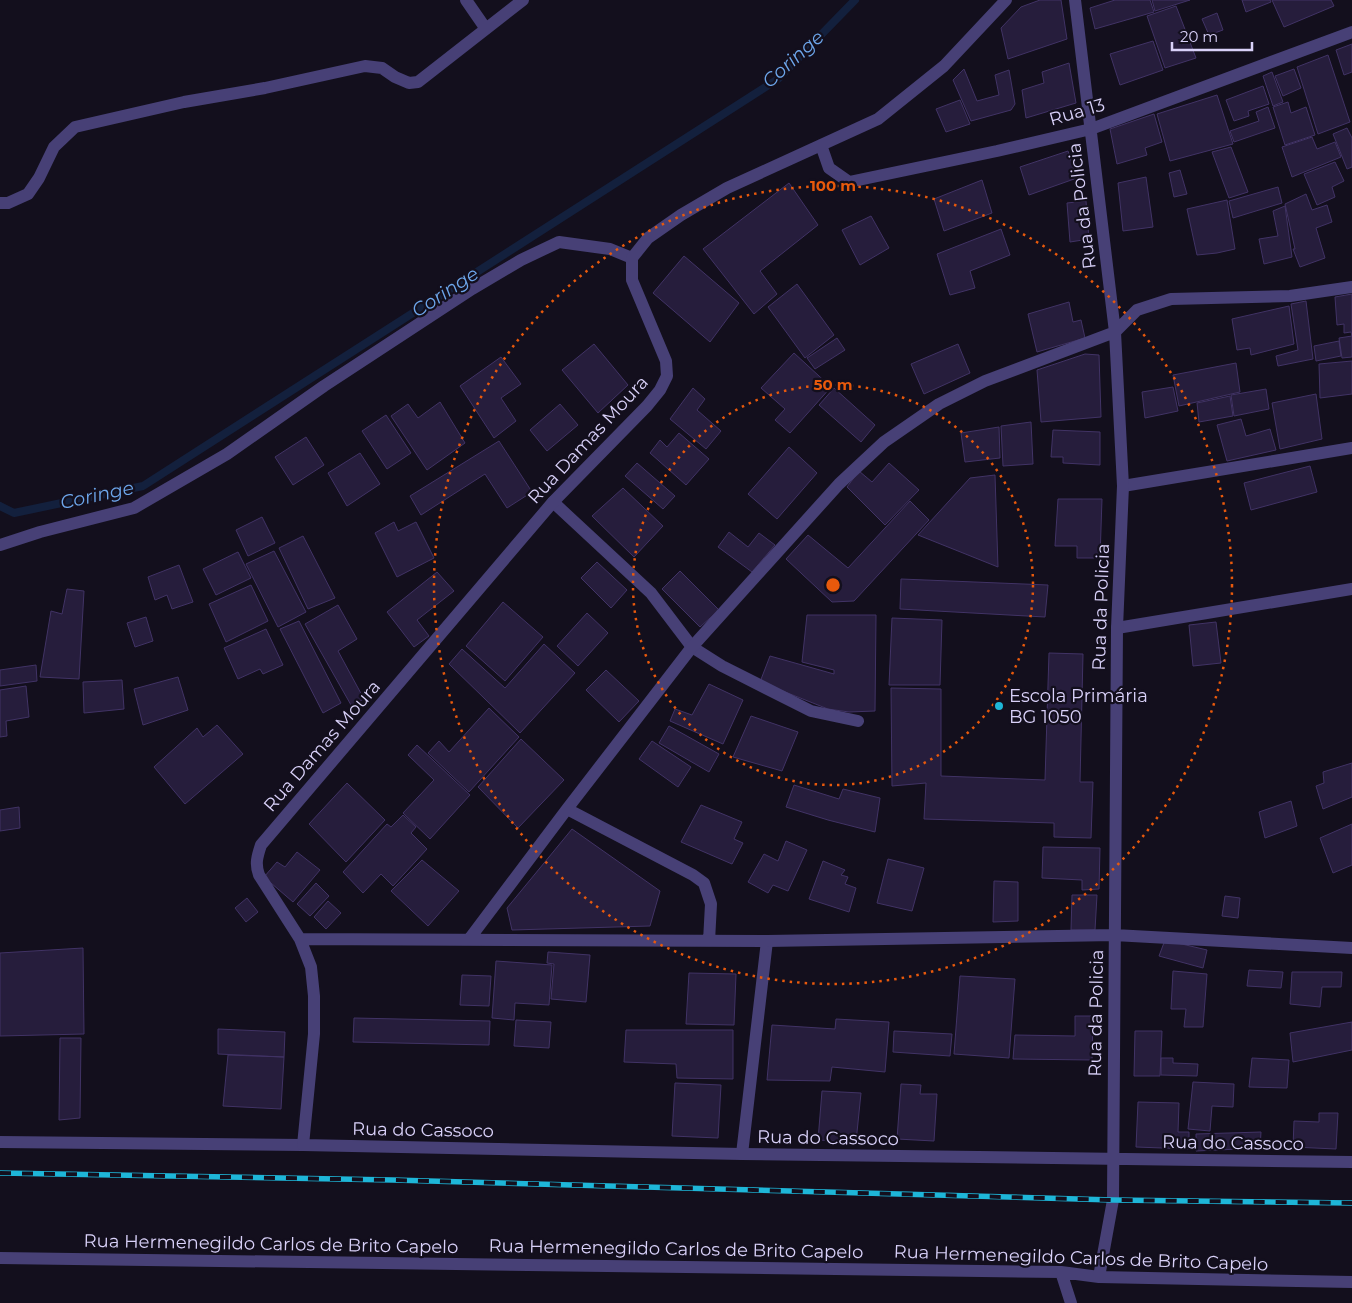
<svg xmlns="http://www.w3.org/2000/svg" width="1352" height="1303" font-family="Montserrat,sans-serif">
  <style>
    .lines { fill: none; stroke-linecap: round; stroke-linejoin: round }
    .stream { stroke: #13203d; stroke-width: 8 }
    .building { fill: #261d3c; stroke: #413365 }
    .service { stroke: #474076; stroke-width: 12 }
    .minor { stroke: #474076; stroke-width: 12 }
    .rail-casing { stroke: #1eb6d8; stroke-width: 5.5 }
    .rail { stroke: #130f1d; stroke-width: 4; stroke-dasharray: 11; stroke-linecap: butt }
    .ring { fill: none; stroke: #e8590c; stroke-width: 2.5; stroke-dasharray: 2.5 5 }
    .poi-dot { fill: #1eb6d8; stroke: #130f1d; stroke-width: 2 }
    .labels { text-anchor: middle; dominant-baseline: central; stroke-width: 4.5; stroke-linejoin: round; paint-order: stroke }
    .street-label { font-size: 18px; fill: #d9d1f9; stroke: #130f1d }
    .poi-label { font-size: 18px; fill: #d9d1f9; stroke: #130f1d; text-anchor: start }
    .water-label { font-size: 19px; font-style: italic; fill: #6da6eb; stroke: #130f1d }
    .centre { fill: #e8590c; stroke: #130f1d; stroke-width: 2.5 }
    .ring-label { font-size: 15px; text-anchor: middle; font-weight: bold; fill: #e8590c; stroke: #130f1d; stroke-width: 4.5; stroke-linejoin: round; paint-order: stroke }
  </style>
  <rect width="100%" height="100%" fill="#130f1d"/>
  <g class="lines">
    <path class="stream" d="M0,506L14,513L143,486L778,79L855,0"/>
  </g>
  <path class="building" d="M1040,0H1061L1067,39L1008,59L1001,28L1021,7Z
    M1115,0H1150L1154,12L1095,29L1090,8Z
    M1152,0H1190L1155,11Z
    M1242,0H1270L1271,2L1246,12Z
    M1272,0H1331L1334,6L1284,27Z
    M1176,6L1196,58L1165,68L1147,16Z
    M1217,13L1223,30L1209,35L1202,19Z
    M1153,41L1163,70L1120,85L1110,54Z
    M1352,44V72L1344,75L1336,50Z
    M1328,55L1350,122L1318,134L1297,67Z
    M1069,63L1076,103L1026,118L1022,90L1044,83L1042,72Z
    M964,69L977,101L999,95L995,75L1009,70L1015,104L1011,110L971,121L953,80Z
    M1294,69L1301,88L1283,96L1275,76Z
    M1272,72L1283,102L1273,106L1263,76Z
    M1263,86L1269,104L1248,111L1249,116L1234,121L1226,100Z
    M1217,95L1233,144L1170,161L1157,114Z
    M960,100L970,124L946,132L936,109Z
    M1288,102L1291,113L1306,107L1315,135L1285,145L1273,107Z
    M1268,107L1275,128L1234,142L1230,131L1259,121L1256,112Z
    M1154,114L1162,142L1145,148L1147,155L1117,164L1110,129Z
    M1347,128L1352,138V167L1347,169L1333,134Z
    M1312,137L1317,149L1335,142L1341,157L1292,177L1282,147Z
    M1231,147L1248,192L1229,198L1212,152Z
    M1068,151L1077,178L1029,195L1020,167Z
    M1335,162L1344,181L1332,187L1335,197L1317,205L1304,174Z
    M1180,170L1187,194L1174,197L1169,173Z
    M1146,177L1153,227L1123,231L1118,183Z
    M982,180L992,213L944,231L934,199Z
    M789,183L818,225L760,271L777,294L754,314L703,249Z
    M1278,187L1282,203L1233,218L1229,201Z
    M1306,194L1312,210L1327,205L1332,222L1316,228L1325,258L1300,267L1293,249H1295L1285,204Z
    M1227,200L1235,249L1217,253L1197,255L1187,209Z
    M1086,201L1089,239L1070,242L1067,203Z
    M1285,206L1292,257L1264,264L1259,239L1278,236L1273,211Z
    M871,216L889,248L860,265L842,230Z
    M1001,229L1010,255L970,271L975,288L950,295L937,254Z
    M684,256L739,303L710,342L653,293Z
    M797,284L834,335L805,358L768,307Z
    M1352,294V357L1342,358L1339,338L1352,336L1351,332L1344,333V324L1337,325L1335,297Z
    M1306,301L1313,359L1278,366L1276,356L1298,350L1291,304Z
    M1069,302L1073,322L1081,320L1085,338L1037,352L1028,314Z
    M1289,306L1294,344L1251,355L1250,348L1237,350L1232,319Z
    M837,338L845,350L815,369L807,358Z
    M1339,341L1341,356L1316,361L1314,346Z
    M594,344L628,385L598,413L562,370Z
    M958,344L970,373L924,394L911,364Z
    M794,353L831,387L790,433L775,420L785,409L761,388Z
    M1085,354L1099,355L1101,417L1041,422L1037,370Z
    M501,357L521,384L501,398L516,421L494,438L460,386Z
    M1352,361V394L1320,398L1319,364Z
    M1236,363L1240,392L1179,406L1173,375Z
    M1173,387L1178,411L1145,418L1142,392Z
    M693,388L705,399L697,410L721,431L706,449L670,419Z
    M834,388L875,425L861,442L819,405Z
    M1266,389L1269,409L1234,416L1231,395Z
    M1316,394L1322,439L1280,449L1272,403Z
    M1230,396L1233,416L1199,422L1197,403Z
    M440,402L465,443L427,470L391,416L408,404L418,418Z
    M560,404L578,425L547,451L530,430Z
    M386,415L411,453L387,469L362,431Z
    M1241,419L1246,436L1270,429L1276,450L1227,461L1217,425Z
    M1031,422L1033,464L1003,466L1001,426Z
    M999,427L1000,458L965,462L961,433Z
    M1053,430L1100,432V465L1063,463V457H1051Z
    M679,433L709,459L686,485L650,453L660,440L667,447Z
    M306,437L324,465L293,485L275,457Z
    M499,441L532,492L507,508L485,474L421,515L410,496Z
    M789,447L817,473L777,519L748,494Z
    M360,453L380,484L347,506L328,473Z
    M637,463L675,496L663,509L625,476Z
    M889,463L919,490L885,525L847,487L859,471L872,482Z
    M1310,466L1317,492L1251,510L1244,483Z
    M995,475L998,567L918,535L970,478Z
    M623,488L663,526L634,557L592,516Z
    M1058,499H1102L1100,558H1077V546H1055Z
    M910,501L929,520L854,601L832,602L786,559L808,535L848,568Z
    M262,517L275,543L248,556L236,530Z
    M394,522L398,531L416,522L434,558L397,577L375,533Z
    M729,532L748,547L759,533L775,545L752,572L718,547Z
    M303,536L335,598L308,609L279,548Z
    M274,551L306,612L278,627L246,564Z
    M238,552L251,578L216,595L203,569Z
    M597,562L627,590L611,608L581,578Z
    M179,565L193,602L172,609L167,595L155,600L148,577Z
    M680,571L719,610L700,627L662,589Z
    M437,572L454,591L417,620L429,636L414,647L387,612Z
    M901,579L1048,585L1045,617L900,609Z
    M251,585L268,621L226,642L209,604Z
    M67,589L84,591L79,679L40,677L51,611L62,614Z
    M503,602L543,637L505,681L466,646Z
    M338,605L357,639L338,651L364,699L351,705L305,624Z
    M587,613L608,633L578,666L557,646Z
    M807,615H876L875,711L849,712L828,709L760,682L770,656L834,674V670L802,662Z
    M146,617L153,641L135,647L127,623Z
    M892,618L942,620L940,685H889Z
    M299,621L341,703L323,713L280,629Z
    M1216,622L1221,663L1193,666L1189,625Z
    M266,629L283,665L263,674L260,669L238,679L224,648Z
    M544,644L575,673L520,733L449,664L462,649L505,688Z
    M1049,653L1083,654L1080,782H1093L1091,838L1054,837V823L924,819L926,783L892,786L891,688L941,689V776L1045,780Z
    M36,665L37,681L0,686V670Z
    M606,670L639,701L619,722L586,690Z
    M178,677L188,710L143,725L134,689Z
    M122,680L124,709L84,713L83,682Z
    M709,684L743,700L723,744L670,721L675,709L692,715Z
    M26,686L29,717L6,721L7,736L0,737V690Z
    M489,708L519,737L469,792L428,753L439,741L449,752Z
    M751,716L798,732L782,771L733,757Z
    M217,725L243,754L185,804L154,767L197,728L203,737Z
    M669,726L719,754L709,772L659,743Z
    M521,739L564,780L518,828L478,787Z
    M652,741L691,767L678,787L639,759Z
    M417,745L470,795L430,839L403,813L434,780L408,755Z
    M1352,763V797L1323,809L1316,786L1324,783L1323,772Z
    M347,783L385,820L346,862L309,824Z
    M794,785L839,799L843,789L880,798L875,832L828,820L786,807Z
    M1291,801L1297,826L1265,838L1259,812Z
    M701,805L742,822L734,839L743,843L732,864L681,842Z
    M19,807L20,828L0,831V810Z
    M403,815L416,827L411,833L427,849L393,886L381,874L363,893L343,872L387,824L391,827Z
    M1352,824V865L1333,873L1320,838Z
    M572,829L660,891L650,926L512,930L507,908Z
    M786,841L807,850L788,891L773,885L768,893L748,882L764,854L778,861Z
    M1043,847L1100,848L1099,889L1082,890V880L1042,878Z
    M297,852L320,870L293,902L264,877L277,862L285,867Z
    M888,859L924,868L912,911L877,903Z
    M422,860L459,891L428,926L391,891Z
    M823,861L845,870L841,875L848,877L845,884L856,888L849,912L809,899Z
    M994,881L1018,882V921L993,922Z
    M316,883L329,896L310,916L297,904Z
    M1072,895H1097L1095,930H1071Z
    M1225,896L1240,898L1238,918L1222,916Z
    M247,898L258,912L246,922L235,908Z
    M328,901L341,913L326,929L314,917Z
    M1165,940L1207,950L1203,968L1159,956Z
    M83,948L84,1034L0,1036V953Z
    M548,952L590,955L586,1002L551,999L554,964L547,963Z
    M496,961L552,965L549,1005L515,1003L514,1020L492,1018Z
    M1249,970L1283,972L1281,988L1247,986Z
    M1173,971L1207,974L1203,1027H1184L1186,1009H1171Z
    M1292,972H1342L1341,987H1322L1320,1007L1290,1004Z
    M689,973L736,974L734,1025L686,1024Z
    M462,975L491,976L489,1006L460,1005Z
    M960,976L1015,979L1009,1058L954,1054Z
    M1075,1016H1093L1092,1060L1013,1059L1015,1035L1075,1036Z
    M354,1018L490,1021L489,1045L353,1042Z
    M836,1019L889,1022L885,1072L832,1067L830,1081L767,1080L772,1025L835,1029Z
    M516,1020L551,1022L549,1048L514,1046Z
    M1352,1022V1050L1293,1062L1290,1033Z
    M218,1029L285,1032L284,1057L218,1054Z
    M626,1030H733V1079L677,1078L676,1064L624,1062Z
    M894,1031L952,1034L950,1056L893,1052Z
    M1135,1031H1162L1160,1076H1134Z
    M60,1038H81L80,1118L59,1120Z
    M228,1055L284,1057L281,1109L223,1106Z
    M1161,1058H1173V1063L1198,1064L1197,1076L1161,1075Z
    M1252,1058L1289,1060L1287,1088L1249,1087Z
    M1193,1082L1234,1084L1233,1107L1212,1106L1210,1131L1188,1129Z
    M675,1083L721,1085L718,1138L672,1136Z
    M901,1084L921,1085L920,1094H937L934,1141L897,1139Z
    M822,1091L861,1093L856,1142L818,1140Z
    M1138,1102L1179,1103L1178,1132H1189V1149L1136,1147Z
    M1319,1113H1338L1336,1149L1293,1147L1294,1121L1319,1122Z
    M1261,1132L1260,1148L1196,1151V1134Z"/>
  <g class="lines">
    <path class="service" d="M1123,486L1352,448
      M553,502L651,593L692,647L722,666L811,711L858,721
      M0,545L40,532L134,508L227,454L324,386L472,289L521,260L559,242L610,249L632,258
      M1117,628L1352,589
      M0,1142L303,1145
      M742,1154L767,941"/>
    <path class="minor" d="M466,0L486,29
      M1006,0L944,66L878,119L727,188L681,215L648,238L632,258V280L666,361L667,376L660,390L647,406L553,502L261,845C257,857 255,864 259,875L300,939L311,967L314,996V1034L303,1145L742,1154L1352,1162
      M1075,0L1115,332L1123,486L1117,628L1113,1200L1099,1277
      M821,145L829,168L849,182L997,151L1091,129L1352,32
      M0,203H8L28,194L39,178L54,147L75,127L184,102L265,88L365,66L382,68L395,77L409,83L418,82L523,0
      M567,809L693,875L704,883L711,904L709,941
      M470,938L567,809L692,647L839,484L884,442L939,404L985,381L1115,332L1137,310L1171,299L1290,296L1352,287
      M300,939L767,941L1114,935L1352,948
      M0,1258L1061,1272L1099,1277L1352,1282
      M1061,1272L1071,1303"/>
    <defs>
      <path id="rail" d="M0,1173L393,1180L1113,1200L1352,1203"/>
    </defs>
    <use href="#rail" class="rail-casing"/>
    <use href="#rail" class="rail"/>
  </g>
  <g class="ring">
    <circle cx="833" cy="585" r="200"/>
    <circle cx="833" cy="585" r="399"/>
  </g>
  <circle class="poi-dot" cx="999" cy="706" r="5"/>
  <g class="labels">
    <g class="street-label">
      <text transform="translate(1077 112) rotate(-16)">Rua 13</text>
      <text transform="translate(1082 206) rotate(-97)">Rua da Policia</text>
      <text transform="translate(588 440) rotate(-47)">Rua Damas Moura</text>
      <text transform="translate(1101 607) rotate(-88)">Rua da Policia</text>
      <text transform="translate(322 746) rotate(-49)">Rua Damas Moura</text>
      <text transform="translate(1096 1013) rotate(-89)">Rua da Policia</text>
      <text transform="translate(423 1130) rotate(1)">Rua do Cassoco</text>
      <text transform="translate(828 1138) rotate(1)">Rua do Cassoco</text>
      <text transform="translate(1233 1143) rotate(1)">Rua do Cassoco</text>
      <text transform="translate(271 1244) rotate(1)">Rua Hermenegildo Carlos de Brito Capelo</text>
      <text transform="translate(676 1249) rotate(1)">Rua Hermenegildo Carlos de Brito Capelo</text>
      <text transform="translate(1081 1258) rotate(2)">Rua Hermenegildo Carlos de Brito Capelo</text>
    </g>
    <g class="poi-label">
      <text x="1009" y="696">Escola Primária<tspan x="1009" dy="21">BG 1050</tspan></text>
    </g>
    <g class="water-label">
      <text transform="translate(793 59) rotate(-42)">Coringe</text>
      <text transform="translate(445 292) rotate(-33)">Coringe</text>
      <text transform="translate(97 495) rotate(-12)">Coringe</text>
    </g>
  </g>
  <circle cx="833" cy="585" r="8" class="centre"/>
  <g class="ring-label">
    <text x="833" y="191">100 m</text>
    <text x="833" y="390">50 m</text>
  </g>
  <path d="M1172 42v8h80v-8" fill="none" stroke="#d9d1f9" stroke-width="2.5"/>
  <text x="1180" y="42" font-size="15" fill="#d9d1f9" stroke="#130f1d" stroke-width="4" paint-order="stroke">20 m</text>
</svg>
